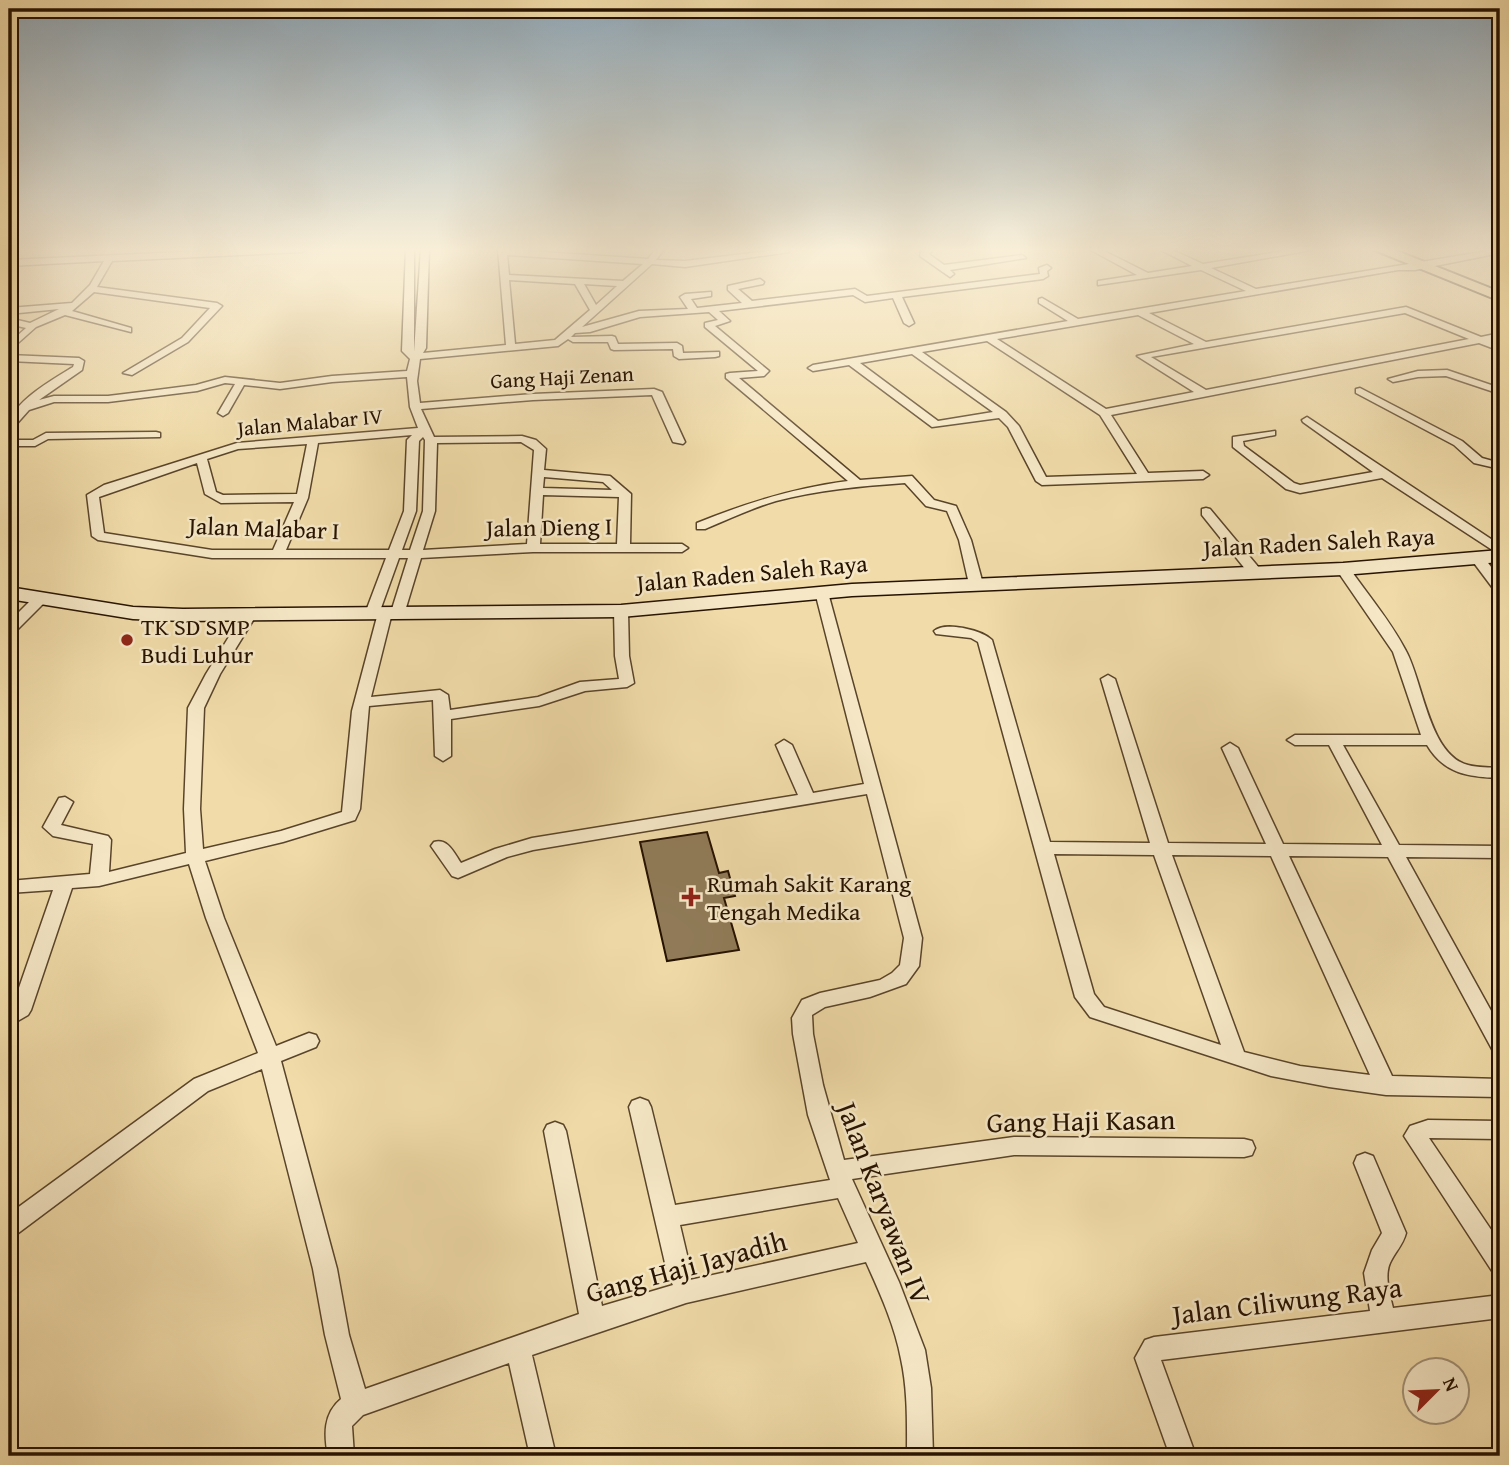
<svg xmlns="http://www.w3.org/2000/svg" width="1509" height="1465" font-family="'Gentium Book Plus',serif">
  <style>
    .building { fill: #907b58; stroke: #261200; stroke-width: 2 }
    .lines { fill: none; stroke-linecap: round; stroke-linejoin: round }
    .street-casing { stroke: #59442a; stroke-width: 3 }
    .secondary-casing { stroke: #261200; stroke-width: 3 }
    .primary-casing { stroke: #261200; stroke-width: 4 }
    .street { fill: #f6e8c7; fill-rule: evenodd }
    .secondary { fill: #f6e8c7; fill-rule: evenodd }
    .primary { fill: #f1dca9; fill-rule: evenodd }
    .poi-dot { fill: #8f2418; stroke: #f6e8c7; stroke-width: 2.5 }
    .labels { text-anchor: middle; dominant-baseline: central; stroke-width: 5; stroke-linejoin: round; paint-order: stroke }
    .far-street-label { font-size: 21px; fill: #261200; stroke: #f6e8c7 }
    .street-label { font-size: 24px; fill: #261200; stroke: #f6e8c7 }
    .poi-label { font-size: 24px; fill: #261200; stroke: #f6e8c7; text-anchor: start }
    .near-street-label { font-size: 28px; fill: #261200; stroke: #f6e8c7 }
  </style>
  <rect width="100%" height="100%" fill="#f1dca9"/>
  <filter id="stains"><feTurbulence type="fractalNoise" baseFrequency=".00286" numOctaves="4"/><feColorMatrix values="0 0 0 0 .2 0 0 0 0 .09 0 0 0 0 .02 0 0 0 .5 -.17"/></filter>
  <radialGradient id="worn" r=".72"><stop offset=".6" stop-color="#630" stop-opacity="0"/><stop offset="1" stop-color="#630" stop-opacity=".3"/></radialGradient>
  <path class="building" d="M707,832L719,873L728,871L735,896L724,898L739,950L667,961L640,842Z"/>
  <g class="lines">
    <defs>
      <path id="street" d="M248,249H306L302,252L112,261L97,287L217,303L222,306L188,342L132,375L123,373L182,338L210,308L94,292L72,311L131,328V332L65,315L36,327L9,351V343L26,328L9,324V318L30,323L59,309L9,314V308L72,303L90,285L104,261L9,266V260Z
        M406,249H414V352L421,249H429L426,348L423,353L506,345L498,249L648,259L656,249H664L656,260L685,261L785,249L789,252L685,267L652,264L582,327L639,311L688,309L680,297L685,294L711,292V296L691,299L697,308L742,303L728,290V286L760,279L764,282L763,284L738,289L752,301L855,289L867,296L1040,274L1039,268L1047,265L1051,268L1047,271L1048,276L1043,279L902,297L914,323L909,326L904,323L893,298L865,302L853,295L719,311L730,321L715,326L769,371L764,376L739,378L860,480L912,476L934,500L956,506L971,540L983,584L976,588L969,584L959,540L947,511L926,506L905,483C862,486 818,490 776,501C752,508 729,519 705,529H697V523C746,503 794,488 848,481L726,378V374L730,373L758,371L705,327V323L718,320L709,312L640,317L590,332L575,333L571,337L612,336L615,337L618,344L677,343L682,346L683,353L719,352V356L715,357L679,359L674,356L673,349L614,350L611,349L608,342H573L568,339L558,346L420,359L417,381L420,403L533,394L654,389L662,392L685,442L683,444L673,442L652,395L533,400L421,409L434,437L522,436L536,440L546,449L544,470L610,476L631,494L630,544H682L688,548L682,552H533L421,558L405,611L398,615L392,613L371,697L440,690L448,695L450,710L538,697L580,682L619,679L615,656L614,611L621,607L628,611L629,656L634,683L627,687L585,691L539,706L451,719V756L443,761L435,756L433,700L369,706L360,809L355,820L283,842L205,861L224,918L276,1046L309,1033L316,1035L319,1041L316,1047L281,1061L337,1269L349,1335L365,1389L579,1314L544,1131L547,1125L555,1122L563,1125L566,1131L602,1306L673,1285L668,1276L629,1107L632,1101L640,1098L648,1101L651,1107L675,1205L830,1180L808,1115L793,1034L792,1018L802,1000L820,993L880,980L892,973L900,965L904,938L867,794L533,850L507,857L458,878L452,876L431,846L434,842C448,838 454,853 461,863L495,849L532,838L798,795L776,745L784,740L792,745L813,793L864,784L815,592L822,588L827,589L922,938L919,966L906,984L870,997L825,1007L812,1015L813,1034L823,1085L844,1160L1014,1137L1244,1139L1252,1141L1255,1148L1252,1155L1244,1157L1014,1155L852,1179L899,1282L925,1350L931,1388L933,1456H907C907,1424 908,1391 901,1359C895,1326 880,1293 866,1262L686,1303L532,1355L556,1456H530L509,1363L363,1415L352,1426L354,1456H328C324,1435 323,1414 341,1399L325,1335L313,1269L262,1069L208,1091L17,1234L9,1237V1214L194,1079L258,1053L206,918L189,864L99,886L72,888L31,1010L28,1015L9,1026V1008L13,1005L53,890L9,893V881L90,874L93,844L53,836L43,827L59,798L65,797L73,802L61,825L108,836L111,840L109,872L186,853L184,809L188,708L206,674L243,614L250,610L257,614L220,674L204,708L200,809L203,849L281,831L342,812L352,711L378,613L373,615L366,611L386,558H212L98,540L92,536L87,495L104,485L237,443L418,428L410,407L407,377L332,382L280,389L244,385L228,413L223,416L218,413L235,384L225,383L197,391L108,402H54L29,410L13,428L9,429C8,404 52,380 73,367L74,364L9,361V355L79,358L84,361L82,370L39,400L54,396H108L149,391L196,385L225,377L280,383L332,376L407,371L410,359L402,351ZM507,255L643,264L623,281L509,275ZM509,280L575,284L590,310L555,340L515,344ZM584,284L617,286L596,305ZM412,435L407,440L404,511L389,550H286L308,498L318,443ZM423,437L425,440L423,511L410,550H402L416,511L419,441ZM521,442L534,450L527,544L423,550L435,511L437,443ZM307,444L297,494L223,495L216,492L207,459L238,449ZM197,463L205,494L221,503L294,502L273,550H212L104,533L99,497ZM544,477L603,482L612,490L543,488ZM543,495L619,497L617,544H540ZM399,558H408L392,609L381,608ZM838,1198L858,1243L690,1280L692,1276L680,1225Z
        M922,249H931L932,251L929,254L944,265L1022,255L1026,258L950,270L954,274L950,277L920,256Z
        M1089,249H1100L1148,273L1192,266L1159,249H1170L1203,264L1297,249H1317L1211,268L1256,289L1500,249V253L1415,270H1398L1149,313L1206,342L1406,307L1481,337L1500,333V339L1491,341L1500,345V351L1479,343L1111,415L1148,473L1203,471L1209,475L1203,479L1042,485L1036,481L1008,427L999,418L932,427L849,365L813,371L808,368L813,365L1068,321L1039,303V299L1042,298L1078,319L1246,291L1201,270L1098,285V281L1137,275ZM1405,313L1469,339L1206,390L1151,357ZM1138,315L1194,344L1137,356L1194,392L1106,409L997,339ZM987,341L1100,415L1137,474L1046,477L1019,426L1006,412L922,352ZM912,354L993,412L938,421L860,363Z
        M1447,370L1500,388V394L1446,376L1418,377L1393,382L1388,379L1418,371Z
        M1360,388L1462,441L1482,458L1500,463V469L1474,463L1454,445L1356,393V389Z
        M1307,417L1500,545V555L1382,478L1300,493L1286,489L1233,447V437L1275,431V435L1243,441L1244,446L1294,483L1300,485L1373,472L1303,422L1302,420Z
        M156,432L160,433V437L48,439L35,446H9V440H33L46,433Z
        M1206,508L1210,509L1260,569V575H1250L1202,515V509Z
        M1478,555L1483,556L1500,579V592L1495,591L1471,559Z
        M1343,565L1348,566C1367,594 1390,620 1406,651C1423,682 1429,755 1468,765C1478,768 1490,767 1500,768V778C1469,777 1444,774 1427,745H1343L1399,845L1500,846V858L1406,857L1500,1027V1053L1493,1051L1388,857L1289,856L1392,1076L1500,1079V1097L1386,1095L1329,1087L1271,1076L1090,1017L1075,997L978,642L971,638L936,634L934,631C945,621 982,630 992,640L1050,842L1150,843L1101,679L1108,675L1115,679L1168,843L1266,844L1222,748L1230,743L1238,748L1283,844L1382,845L1329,745H1295L1287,740L1295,735H1421L1393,652L1336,569ZM1054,854L1154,855L1221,1045L1104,1007L1094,994ZM1172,855L1271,856L1370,1075L1300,1066L1244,1052Z
        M40,595L45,596L47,599L45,602L14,633L9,634V622L35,596Z
        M1428,1120L1500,1121V1139L1429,1138L1500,1243V1274L1492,1271L1404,1136L1410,1126Z
        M1365,1153L1373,1156L1406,1233C1403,1245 1395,1252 1390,1263C1384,1276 1390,1295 1393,1308L1500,1295V1318L1161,1360L1196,1456H1170L1135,1358L1145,1340L1154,1337L1370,1311L1364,1273L1372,1250L1382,1233L1354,1163L1357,1156Z"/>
      <path id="secondary" d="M1500,550V562L1343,575L852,596L621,617L183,621L133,619L9,599V587L133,607L183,609L621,605L852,584L1343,563Z"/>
      <path id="primary" d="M1372,249H1392L1500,292V301Z"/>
    </defs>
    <use href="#street" class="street-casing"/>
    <use href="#secondary" class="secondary-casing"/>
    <use href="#primary" class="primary-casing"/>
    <use href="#street" class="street"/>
    <use href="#secondary" class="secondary"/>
    <use href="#primary" class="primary"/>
  </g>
  <linearGradient id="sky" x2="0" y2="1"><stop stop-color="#90a8b8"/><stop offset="0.55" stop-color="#f9efd8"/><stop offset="1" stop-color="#f9efd8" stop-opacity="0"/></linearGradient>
  <rect width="1509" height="454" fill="url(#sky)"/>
  <g class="poi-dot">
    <circle cx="127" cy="640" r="7"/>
    <path d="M687.5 886.5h7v7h7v7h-7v7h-7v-7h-7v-7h7z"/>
  </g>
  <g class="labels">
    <g class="far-street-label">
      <text transform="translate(562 377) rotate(-3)">Gang Haji Zenan</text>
      <text transform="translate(310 422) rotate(-5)">Jalan Malabar IV</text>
    </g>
    <g class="street-label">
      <text transform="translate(549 527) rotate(-1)">Jalan Dieng I</text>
      <text transform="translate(264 528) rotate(2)">Jalan Malabar I</text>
      <text transform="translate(1319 542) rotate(-3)">Jalan Raden Saleh Raya</text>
      <text transform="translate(752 573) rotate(-5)">Jalan Raden Saleh Raya</text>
    </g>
    <g class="poi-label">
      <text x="141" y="626">TK SD SMP<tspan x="141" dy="28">Budi Luhur</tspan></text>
      <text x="707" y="883">Rumah Sakit Karang<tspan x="707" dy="28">Tengah Medika</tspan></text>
    </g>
    <g class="near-street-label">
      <text transform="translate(1081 1120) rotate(-1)">Gang Haji Kasan</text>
      <text transform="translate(885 1203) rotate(69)">Jalan Karyawan IV</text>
      <text transform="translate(686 1266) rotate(-15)">Gang Haji Jayadih</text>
      <text transform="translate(1287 1300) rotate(-7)">Jalan Ciliwung Raya</text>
    </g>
  </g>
  <rect width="1509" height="1465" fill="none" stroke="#f1dca9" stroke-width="35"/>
  <rect x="10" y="10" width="1488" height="1444" fill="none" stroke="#261200" stroke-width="3.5"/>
  <rect x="18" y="18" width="1474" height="1430" fill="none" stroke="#261200" stroke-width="2"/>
  <g transform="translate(1436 1391) rotate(66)"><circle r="33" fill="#f6e8c7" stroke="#a39277" stroke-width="2"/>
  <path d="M0-5L12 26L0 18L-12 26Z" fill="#8f2418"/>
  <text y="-10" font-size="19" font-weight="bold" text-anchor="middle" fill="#261200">N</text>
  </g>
  <rect width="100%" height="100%" filter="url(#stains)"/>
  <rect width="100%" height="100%" fill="url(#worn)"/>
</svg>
